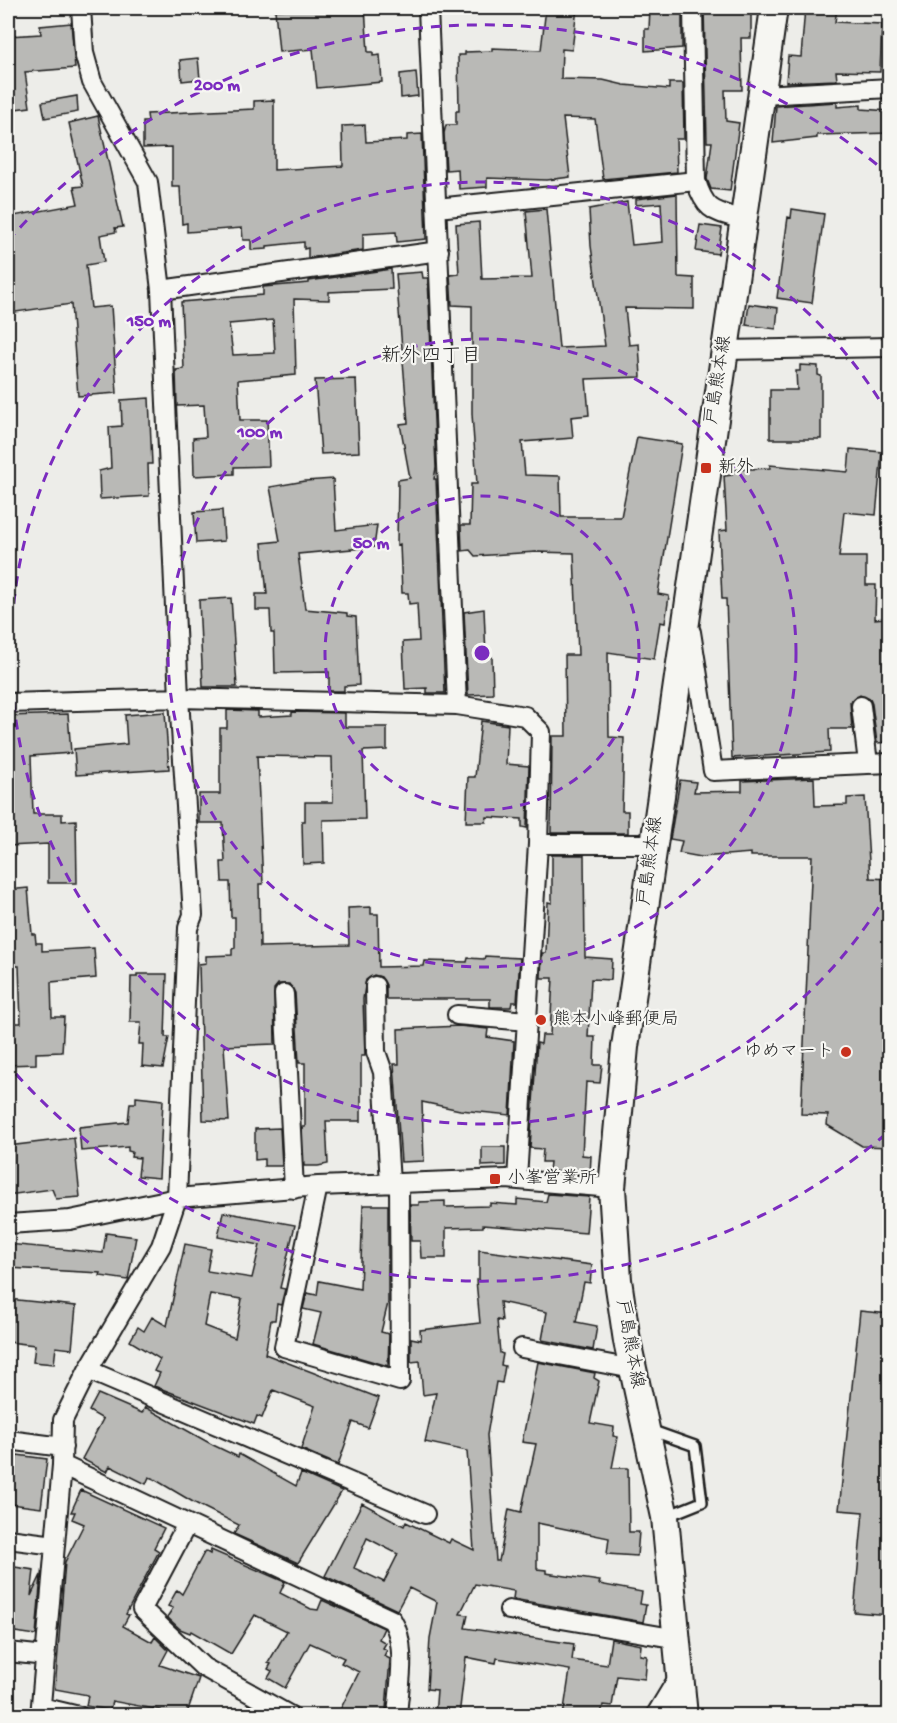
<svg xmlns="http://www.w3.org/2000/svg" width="897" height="1723" font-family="'Gochi Hand','Klee One',sans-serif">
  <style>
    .building { fill: #b9b9b6; stroke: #1c1c1c; stroke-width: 1.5; fill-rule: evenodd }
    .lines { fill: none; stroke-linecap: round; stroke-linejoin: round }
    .service-casing { stroke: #1c1c1c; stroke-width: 14 }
    .minor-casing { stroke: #1c1c1c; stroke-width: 22 }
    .secondary-casing { stroke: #1c1c1c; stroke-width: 30 }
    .service { stroke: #f6f6f2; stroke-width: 9 }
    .minor { stroke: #f6f6f2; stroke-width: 18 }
    .secondary { stroke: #f6f6f2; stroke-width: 26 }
    .ring { fill: none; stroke: #7b2cbf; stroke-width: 3; stroke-dasharray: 10 8 }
    .poi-dot { fill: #c8321e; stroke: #f6f6f2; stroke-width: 2 }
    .labels { text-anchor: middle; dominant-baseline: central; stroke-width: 4.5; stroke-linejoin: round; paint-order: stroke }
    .street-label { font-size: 18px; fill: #1c1c1c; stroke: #f6f6f2 }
    .poi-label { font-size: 18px; fill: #1c1c1c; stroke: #f6f6f2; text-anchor: start }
    .neighbourhood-label { font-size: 20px; fill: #1c1c1c; stroke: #f6f6f2 }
    .centre { fill: #7b2cbf; stroke: #f6f6f2; stroke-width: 3 }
    .ring-label { font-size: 18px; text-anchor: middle; font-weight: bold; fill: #7b2cbf; stroke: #f6f6f2; stroke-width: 4.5; stroke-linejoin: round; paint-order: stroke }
  </style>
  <rect width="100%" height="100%" fill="#edede9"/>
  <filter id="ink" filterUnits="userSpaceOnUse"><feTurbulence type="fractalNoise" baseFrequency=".0167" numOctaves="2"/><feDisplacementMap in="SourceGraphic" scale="12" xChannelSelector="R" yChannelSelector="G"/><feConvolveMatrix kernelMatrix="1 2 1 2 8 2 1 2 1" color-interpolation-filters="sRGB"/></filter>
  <g filter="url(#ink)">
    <path class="building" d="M303,8H365L368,52H373V56L380,55L382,82L317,88L313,49L279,52L275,10Z
      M546,8H577L572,50L562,49L561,79L603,80L624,85L669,89V83H683L684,139H676L677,172L603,179L595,119L563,118L570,177L547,180L487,178V187L459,189L458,169L446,170L444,133L446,125H456V111H459L458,55H465V52L492,51V48L541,50Z
      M650,8H682V48L645,51V29H649Z
      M704,8H751V38H741L742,90H725L726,121L739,123L730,191L711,189L707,179L712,142H707Z
      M805,8H837L835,22L882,24L880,72L836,71L837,80L786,82L788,56L801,57Z
      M71,23L75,68L25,72L30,107L8,110V36L41,34L40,26Z
      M198,58L200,79L182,81L180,60Z
      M416,72L418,96L401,98L400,74Z
      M77,96L78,112L45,118L42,102Z
      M274,100V170L343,166L342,126L365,125L366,142L407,140V135L422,134L426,239L397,242L396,232L363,234V250L308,258V248L304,249V242L267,246V249L251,250V240H243L242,228L187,232V223L182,224L180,187H172V147L143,148V122H148L147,114L254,109V101Z
      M837,102V107L861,105V109L890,111V133L817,135V138L773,143L776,106Z
      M98,116L123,227L115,228L116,232L100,235L104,262L86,265L91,308L111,306L117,393L78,396L71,304L9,313L8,217L78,204L74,187L83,186L69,123Z
      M677,194L678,277L694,278V309L625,308L629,345L639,344L641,377L586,379L589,415L571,417L573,438L522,442L525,475L560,476L561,517H621L637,437L682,444L658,594L669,596L665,623L660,622L654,659L608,652L609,737L624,738L622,811H628V833H551L552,736H566L565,655H578L574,553L536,552L475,556L470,550L462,551L461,525H470L471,484H477L472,414V306L452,305L450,275L459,274L456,224L479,222L482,279L532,278L526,211L546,209L559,348L605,346L591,246L589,209L627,202L632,245L663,242L661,203L636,205V199Z
      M792,209L824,214L812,303L777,298L788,217L791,218Z
      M700,225L722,228L718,254L696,251Z
      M391,269L392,289L329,292V300L294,299L296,375L238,380L240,420H267L269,466L234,467V474L194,476L193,438L206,437L204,405L177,406L176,370L184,369L181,302L263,295V287L309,283V281ZM273,320L275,353L233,355L229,324Z
      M422,272L423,278H428L436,468L434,479H436L445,693H427V688L405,689L403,642L419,641L417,603L409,604L408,593H402L400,544L397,545L398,480L410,478L400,424L408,423L396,274Z
      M749,304L778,308L776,329L746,325Z
      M800,365L818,366V375L821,376V439H770V390H797L796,371H800Z
      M356,379L359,452L321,454L315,380Z
      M149,398L152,464H148L149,496L100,499L99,471L111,468L109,427L122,426L121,400Z
      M850,449L882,452L876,515L844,512L839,557H866V585H876L875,619L885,618L887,656H890V742L877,743L872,704L870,699L860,695L850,702L852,729H829L830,752L732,758L726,599H722L719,531L727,530L724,476L732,475L731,470L770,468V465L848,472Z
      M333,479L336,530L377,525L374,547L298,554L305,609L347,613V616L356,617L359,685L344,686V691H329V672L275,673L274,633H271L270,610H256V594H267L262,543L280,541L270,487L305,481Z
      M222,510L224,541L196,543L194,512Z
      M231,598L237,687H203L199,600Z
      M484,609L486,657H492L493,694L468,695L464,612Z
      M227,710L258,711V717L292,715V712L345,713V727H387V750L363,751L365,819L323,820L324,863L303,864L302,821H305V802H333L332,757L257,756L263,884H259L260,947L349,945L348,908L371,907V914H378L379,967L424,966L425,961L467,962L468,958L484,959L485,956L520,958L517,1002H512L511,1007H490V999H386V985L381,977L374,975L366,980L363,999L365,1056H361V1121H326L328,1164L318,1166H304L302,1127H305V1063H299L295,993L289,984H278L274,989L275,1044L224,1046L229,1121L203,1120L199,964L206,963V956L232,955V949L235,948V917H231L230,882H222L221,862H225L223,823H199V794H220V728H227Z
      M165,712L169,769L76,775L74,749L127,744L125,715Z
      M68,714L71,753L31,756L33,814H62V821L76,820L77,883H48V844L8,846V716Z
      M481,721L508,725L506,764L529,766L527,828L522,827V819L487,817L486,822H466L468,777H475Z
      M814,778L815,806L847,805V798L865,797L870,878L890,879V1147L862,1146L827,1125L828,1115L801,1114L812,856H751V853L701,857L679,853L682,841L670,839L680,780L696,782L694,792L742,791V781Z
      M552,855H584L585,957L612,959L611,980L591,979L588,1037H595L594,1065H602L600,1083L586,1082L582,1155L591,1156L590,1175L549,1171L550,1162H542L543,1149L530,1148L537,1043L541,1044L542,1035H550L553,978H541L542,953H546L548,902L552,903Z
      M28,888L32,934H35L36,943H42V951L94,948L96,978L51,982L52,1017H64L62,1052L36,1053V1064L8,1065V1047L9,1039H13L12,1023H21L19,966H10L8,890Z
      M137,974H167L165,1037H169L163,1068L142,1066L143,1044H139L141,1022H130L131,977H137Z
      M459,1026L488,1029L487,1037L514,1041L510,1115L460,1110L422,1102L424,1161L401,1162L394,1064H399L398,1029Z
      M136,1097L163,1100L159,1178L138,1176L140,1158L131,1157L132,1152L128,1151V1147L81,1151L79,1127L128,1122L130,1103H136Z
      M280,1128L282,1166H264V1159L255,1160V1129Z
      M74,1138L80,1197L56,1199L52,1189L8,1195V1146Z
      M482,1147H505V1165L482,1166Z
      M548,1194L589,1197L586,1233L483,1225V1227L446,1228V1258H421L420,1241H411L410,1205H419V1202L445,1201V1207L490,1206V1203L517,1205V1199L546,1202Z
      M363,1205H388V1303L381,1332L389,1334L388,1366L313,1344L321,1313L303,1309L307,1293L317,1295L319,1281L360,1289Z
      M223,1212L295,1225L280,1288L285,1289L281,1305L277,1304L275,1320H271L265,1354L379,1398L368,1428L353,1422L338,1465L301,1449L315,1406L273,1390L262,1418L257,1416L254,1424L154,1386L160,1373L154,1371L160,1359L130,1341L138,1327L144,1331L152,1317L167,1326L185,1244L211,1249L207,1271L252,1278L260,1245L218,1237ZM210,1294L242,1299L235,1338L204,1326Z
      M106,1233L136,1237L128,1280L100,1276L101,1273L8,1268V1244L103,1253Z
      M479,1250L592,1265L590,1283L584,1282L576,1322L597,1326L593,1350L542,1340L547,1312L500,1302L502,1321L497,1320L500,1353L503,1354L501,1365L505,1366L502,1383L496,1382L487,1435L496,1561H499L509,1509L521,1512L536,1444L522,1442L538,1362L595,1373L594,1378L599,1381L590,1423L614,1427L613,1436L618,1437L612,1468H628L629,1532H639L637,1556L607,1554L609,1538L537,1523V1569L546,1570V1573L600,1581L599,1584L642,1592L640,1604L646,1605L643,1622L513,1599L514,1591L475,1584L460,1614L468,1615L465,1628L574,1644L572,1660L607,1665L611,1639L641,1645L640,1655L647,1656L645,1679L617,1676L612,1706L603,1705L601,1714L598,1716H563L570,1670L497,1658L496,1663L466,1657L459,1716H435L437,1690L427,1689L430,1638L437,1602L409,1588L397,1610L325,1576L362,1503L404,1526L406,1522L449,1543L451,1539L474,1550L467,1451L425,1442L436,1393L423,1395L420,1361L411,1362V1338L421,1340L420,1330L480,1323L476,1280H479ZM367,1538L398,1554L384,1582L354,1568Z
      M8,1299L76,1306L72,1349L56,1347L54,1364L33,1362L35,1345L8,1342Z
      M860,1311L890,1314V1615L854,1612L863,1512L839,1510Z
      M98,1394L142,1413L145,1407L213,1445L238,1457L239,1454L296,1486L301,1473L342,1491L298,1563L234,1534L239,1525L193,1502L154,1479L149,1477L146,1484L110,1466L107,1472L82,1459L103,1419L89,1411Z
      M17,1455L47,1459L41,1508L11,1504Z
      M81,1490L164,1528L154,1548L159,1551L126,1614L129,1615L123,1626L152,1642L155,1637L168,1650L160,1665L199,1678L186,1716H160L161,1710L112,1701L110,1710L86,1706L88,1695L55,1689L65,1562L84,1524L72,1519L75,1512H71Z
      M211,1550L285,1582L280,1593L311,1609L318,1610L322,1600L384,1628L379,1639L386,1643L383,1648L387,1650L384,1656L390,1659L386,1709L383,1716H337L359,1672L341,1663L344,1658L310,1643L285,1688L268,1678L272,1671L268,1669L271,1664L268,1663L287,1631L255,1615L231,1654L191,1631L190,1633L180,1629L167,1617L173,1608L168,1606L177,1590L182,1594L205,1551L210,1554Z
      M8,1566L34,1570L31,1596L41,1575L36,1635L8,1631Z"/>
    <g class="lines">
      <defs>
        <path id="service" d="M650,1430L695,1446L702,1502L667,1516"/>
        <path id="minor" d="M428,8L457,705
          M693,8L696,181C706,213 715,211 744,220
          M762,95L890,88
          M437,208L696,181
          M161,290L439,251
          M723,350L890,347
          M691,632L713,771L890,763
          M8,703L179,698L457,705L525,716L541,732L538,844
          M861,706L868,763
          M375,986L376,1052L383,1072L390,1183
          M284,994L294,1189
          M457,1015L527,1021
          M517,1179L538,844H653
          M318,1186L284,1347L400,1381L399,1183
          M8,1224L70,1220L177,1198L318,1186L507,1179L612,1188
          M522,1348L633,1369
          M88,1370L425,1514
          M8,1440L63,1447
          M62,1465L392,1620C408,1646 399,1685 397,1716
          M187,1524L142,1609L203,1667L291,1716
          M8,1539L55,1545
          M509,1610L678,1639
          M8,1652L46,1656
          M41,1707L79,1716
          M40,1716L62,1465L63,1420L88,1370L161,1246L177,1198L188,928L193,915L179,698L161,290L148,182L92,82L84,53L81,8
          M655,1716L681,1673"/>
        <path id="secondary" d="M684,1716L665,1517L627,1341L618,1280L612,1188L625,1047L774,8"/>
      </defs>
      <use href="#service" class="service-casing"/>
      <use href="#minor" class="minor-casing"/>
      <use href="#secondary" class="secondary-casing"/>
      <use href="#service" class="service"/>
      <use href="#minor" class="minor"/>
      <use href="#secondary" class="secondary"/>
    </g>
  </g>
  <g class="ring">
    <circle cx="482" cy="653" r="157"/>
    <circle cx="482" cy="653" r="314"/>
    <path d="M888 892A471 471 0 1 1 888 414"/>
    <path d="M886 1134A628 628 0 0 1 8 1065M8 241A628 628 0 0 1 886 172"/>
  </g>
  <g class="poi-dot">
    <rect x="700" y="462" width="12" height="12" rx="3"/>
    <circle cx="541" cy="1020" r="6"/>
    <circle cx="846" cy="1052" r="6"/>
    <rect x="489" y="1173" width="12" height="12" rx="3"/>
  </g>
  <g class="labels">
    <g class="street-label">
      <text transform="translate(719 380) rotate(-81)">戸島熊本線</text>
      <text transform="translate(651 861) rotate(-82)">戸島熊本線</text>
      <text transform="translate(629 1344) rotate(80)">戸島熊本線</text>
    </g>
    <g class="poi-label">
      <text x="718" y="468">新外</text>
      <text x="553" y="1020">熊本小峰郵便局</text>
      <text x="834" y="1052" text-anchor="end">ゆめマート</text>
      <text x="507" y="1179">小峯営業所</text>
    </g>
    <g class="neighbourhood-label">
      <text x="431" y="357">新外四丁目</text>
    </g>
  </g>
  <circle cx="482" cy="653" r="9" class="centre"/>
  <g class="ring-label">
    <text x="217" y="90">200 m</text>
    <text x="149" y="326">150 m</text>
    <text x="260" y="437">100 m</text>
    <text x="371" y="548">50 m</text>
  </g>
  <rect width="897" height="1723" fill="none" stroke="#f6f6f2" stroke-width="30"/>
  <rect x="15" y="15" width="867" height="1693" fill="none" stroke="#1c1c1c" stroke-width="2" filter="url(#ink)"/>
</svg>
